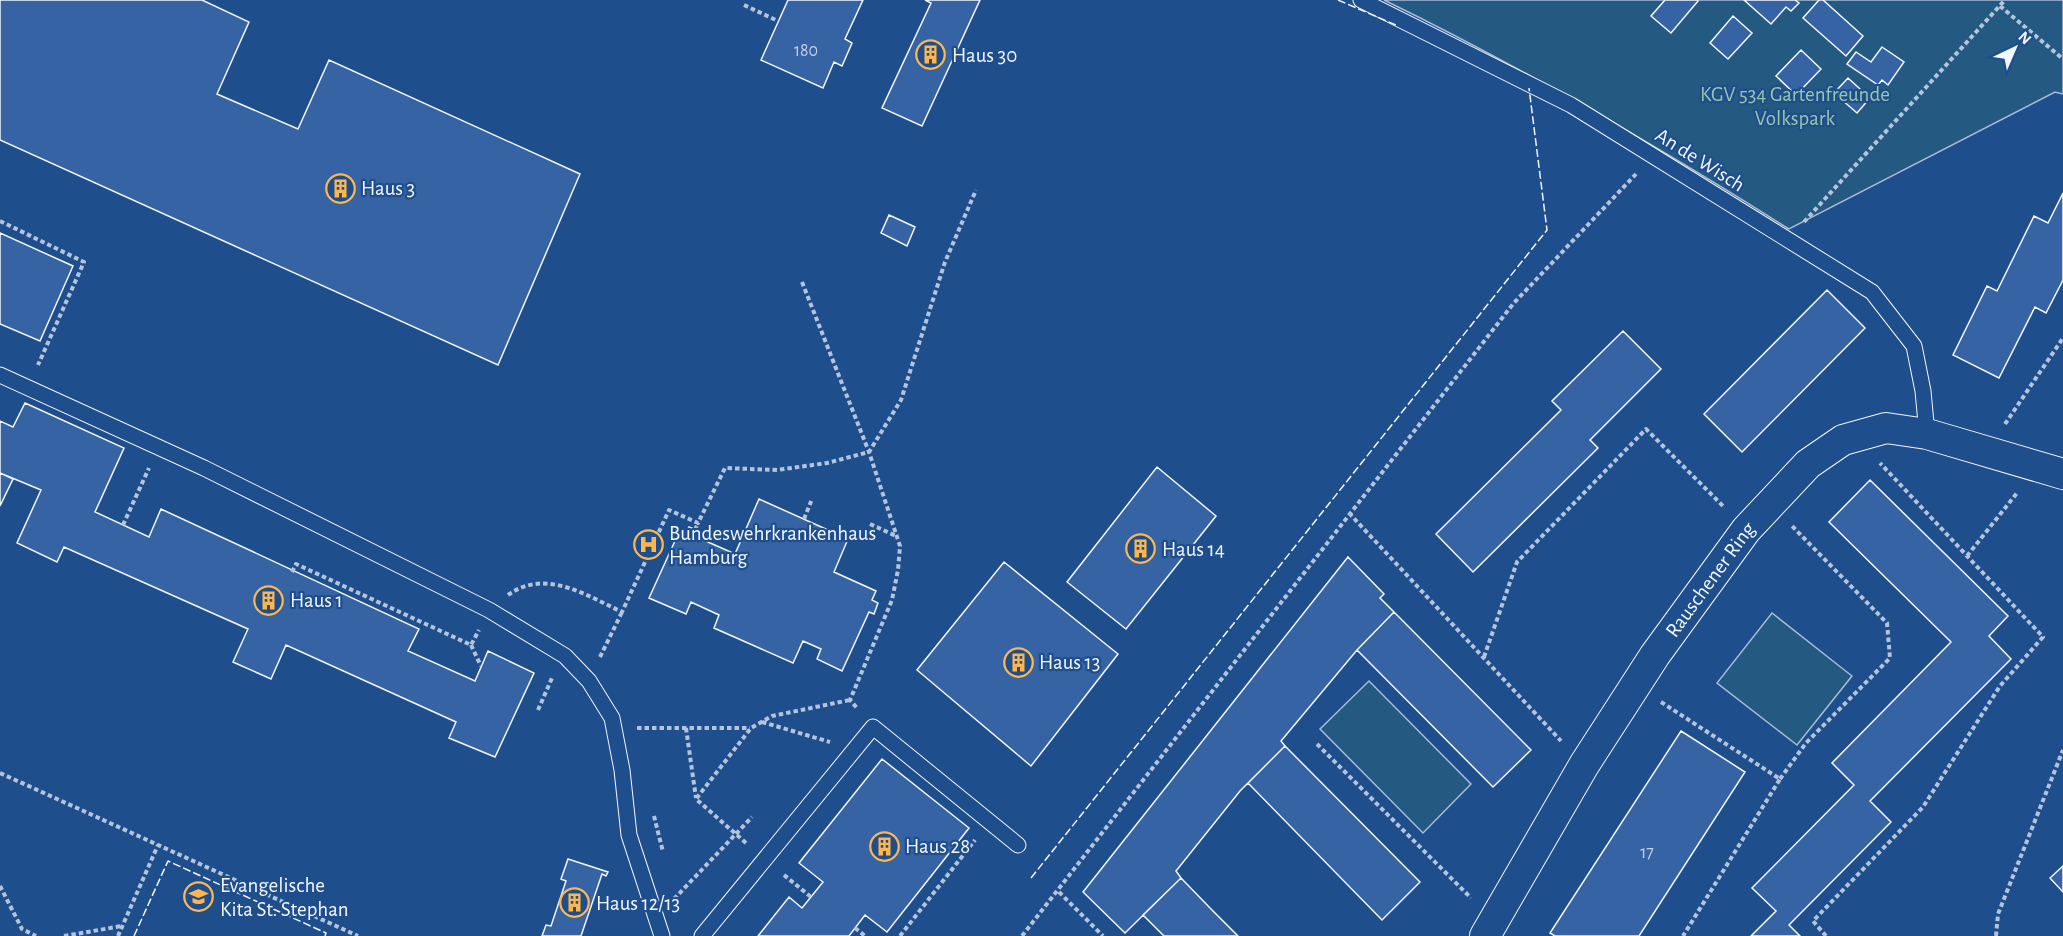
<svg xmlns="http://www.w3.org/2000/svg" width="2063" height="936" font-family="'Alegreya Sans',sans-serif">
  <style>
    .green { fill: #245a82; stroke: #a8bbd7; stroke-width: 1.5 }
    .building { fill: #3563a3; stroke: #f2f6ff; stroke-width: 1.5 }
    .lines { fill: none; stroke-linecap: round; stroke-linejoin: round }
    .lane-casing { stroke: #f2f6ff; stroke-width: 17 }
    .street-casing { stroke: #f2f6ff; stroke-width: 32 }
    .path { stroke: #b3c4dc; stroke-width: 4; stroke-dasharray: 4.5 3; stroke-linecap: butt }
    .lane { stroke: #1f4e8c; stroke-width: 15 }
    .street { stroke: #1f4e8c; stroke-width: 30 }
    .fence { stroke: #f2f6ff; stroke-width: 1.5; stroke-dasharray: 8 3; stroke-linecap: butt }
    .labels { text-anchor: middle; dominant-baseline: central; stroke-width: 4.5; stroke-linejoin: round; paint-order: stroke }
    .number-label { font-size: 18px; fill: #c3d1e8 }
    .poi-label { font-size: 21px; fill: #f2f6ff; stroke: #1f4e8c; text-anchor: start }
    .park-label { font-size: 21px; fill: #97c8a6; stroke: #1f4e8c }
    .street-label { font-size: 21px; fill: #f2f6ff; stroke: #1f4e8c }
  </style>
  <rect width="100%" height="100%" fill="#1f4e8c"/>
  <path class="green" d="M1384,0H2063V94L2055,92L1789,229C1657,146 1524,68 1384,0Z
    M1772,613L1852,676L1797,745L1717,683Z
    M1369,681L1471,784L1423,833L1320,729Z"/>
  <path class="building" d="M0,0H202L249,22L217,94L298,129L329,60L580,174L498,365L0,140Z
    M788,0H863L845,39L852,43L842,66L834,62L823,88L761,60Z
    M925,0H980L922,126L882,108L931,3Z
    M1665,0H1697L1698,1L1671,33L1651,16Z
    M1744,0H1795L1799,3L1791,11L1786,7L1771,24Z
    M1819,0H1823L1863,36L1846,56L1803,18Z
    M1733,16L1752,33L1728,59L1710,43Z
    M1882,47L1904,62L1888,85L1882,80L1878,85L1847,64L1856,52L1871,62Z
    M1801,50L1821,69L1796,95L1776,76Z
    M1848,78L1870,98L1857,113L1834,93Z
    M2063,193V280L2046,313L2035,307L1999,378L1953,355L1987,286L1997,291L2034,216L2048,223Z
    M889,215L915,227L907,246L881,233Z
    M0,233L73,266L40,341L0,324Z
    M1827,290L1865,328L1742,452L1704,414Z
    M1623,331L1661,369L1590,440L1598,448L1473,572L1436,534L1561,410L1552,401Z
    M25,403L124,448L95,512L149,537L161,509L419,629L408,651L475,681L488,651L534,673L495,757L449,738L456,722L286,645L271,679L233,662L248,629L64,547L57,562L17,543L41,490L0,473V421L13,427Z
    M1157,467L1216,516L1126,629L1067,582Z
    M0,473L13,479L0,506Z
    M1870,480L2008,616L1989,636L2011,659L1870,801L1891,822L1789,925L1800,936H1751L1776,911L1752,888L1854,785L1832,763L1951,642L1829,522Z
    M759,499L848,539L834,572L876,591L872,600L878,603L874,614L869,612L842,671L817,659L821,649L803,641L793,663L714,628L719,615L691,602L686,614L649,598L680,530L686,532L689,527L701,532L699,538L735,554Z
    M1348,557L1384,594L1380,598L1394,612L1357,650L1281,741L1285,746L1240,791L1176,871L1181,878L1125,933L1083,892Z
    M1004,562L1118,654L1031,766L917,670Z
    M1394,612L1531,750L1493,787L1357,650Z
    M1681,731L1745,772L1639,936H1555L1550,933Z
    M1285,746L1420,882L1382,920L1248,783Z
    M882,759L969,828L887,932L865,915L849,936H758L789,897L802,908L823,882L799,863Z
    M568,859L608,872L606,876L602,874L581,936H542L546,925L551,926L566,881L561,879Z
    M2063,866V892L2050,878Z
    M1181,878L1212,910L1238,936H1164L1143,915Z"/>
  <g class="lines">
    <defs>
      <path id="lane" d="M1361,0L1571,105L1872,292L1914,346L1923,391L1927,434
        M0,375L204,468L489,610L565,656L589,681L612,718L622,770L629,835L662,936
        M702,936L873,727L1018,845"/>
      <g id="street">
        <path id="s1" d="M1485,936L1584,765L1655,655L1746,530L1808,464L1843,440L1886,428L1927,434L2063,474"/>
      </g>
    </defs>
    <use href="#lane" class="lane-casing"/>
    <use href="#street" class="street-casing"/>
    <path class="path" d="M744,5L778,21
      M2000,6L2063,59
      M0,221L84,262L38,365
      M1804,222L2005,0
      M802,282L869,452L900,546L898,570L892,600L850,700L857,708
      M2005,424L2063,338
      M1349,513L1561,741
      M804,519L812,499
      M870,524L896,536
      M123,525L149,468
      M695,530L698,523
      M1967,556L2017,493
      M292,572L296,564L471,645L479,630
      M508,595C545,568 586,595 622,612L669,510L698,523L725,468L777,470L827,463L869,452L901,400L945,262L976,190
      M471,645L481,666
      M600,657L622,612
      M1484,657L1517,562L1646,429L1725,508
      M1661,702L1780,779L1683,936
      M538,710L552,678
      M762,722L830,742
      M637,728H750
      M686,728L696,798
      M1317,744L1471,898
      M0,773L358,936
      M1780,779L1806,743L1890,658L1887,623L1792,526
      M654,816L663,852
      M746,843L696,799L751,728L772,716L850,700
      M784,875L811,897
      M0,886L22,929L36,936
      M1059,892L1103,936
      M674,899L752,817
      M855,928L865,936
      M64,936L122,926
      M118,936L158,845
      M900,936L975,840
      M1022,936L1513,304L1636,174
      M1826,936L1813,921L1923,807L2000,686L2043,637L1880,463
      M1996,936L1998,914L2063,750"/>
    <use href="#lane" class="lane"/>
    <use href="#street" class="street"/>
    <path class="fence" d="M1338,0L1398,26
      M1031,878L1547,230L1529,88
      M134,936L168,861L326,933L325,936"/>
  </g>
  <defs>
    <symbol id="building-ring" viewBox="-11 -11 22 22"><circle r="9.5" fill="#1f4e8c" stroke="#ffb74d" stroke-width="1.5"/><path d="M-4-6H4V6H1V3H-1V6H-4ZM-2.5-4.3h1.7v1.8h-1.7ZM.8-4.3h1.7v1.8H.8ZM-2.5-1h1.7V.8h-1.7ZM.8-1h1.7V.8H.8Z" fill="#ffb74d"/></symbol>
    <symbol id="hospital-ring" viewBox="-11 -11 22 22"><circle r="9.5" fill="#1f4e8c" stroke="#ffb74d" stroke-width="1.5"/><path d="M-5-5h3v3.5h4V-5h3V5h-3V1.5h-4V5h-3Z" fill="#ffb74d"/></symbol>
    <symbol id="school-ring" viewBox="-11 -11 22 22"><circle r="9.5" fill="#1f4e8c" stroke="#ffb74d" stroke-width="1.5"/><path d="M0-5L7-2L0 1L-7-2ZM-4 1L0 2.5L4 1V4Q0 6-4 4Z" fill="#ffb74d"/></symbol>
  </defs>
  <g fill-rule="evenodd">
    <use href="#building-ring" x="914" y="38" width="33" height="33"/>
    <use href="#building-ring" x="324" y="172" width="33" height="33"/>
    <use href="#hospital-ring" x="632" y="528" width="33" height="33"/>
    <use href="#building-ring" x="1124" y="532" width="33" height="33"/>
    <use href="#building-ring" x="252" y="584" width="33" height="33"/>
    <use href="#building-ring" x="1002" y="646" width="33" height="33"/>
    <use href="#building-ring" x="868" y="830" width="33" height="33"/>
    <use href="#school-ring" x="182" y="880" width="33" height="33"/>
    <use href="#building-ring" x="558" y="886" width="33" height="33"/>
  </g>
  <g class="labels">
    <g class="number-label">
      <text x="806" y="51">180</text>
      <text x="1647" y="853">17</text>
    </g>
    <g class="poi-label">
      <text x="952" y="55">Haus 30</text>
      <text x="361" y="188">Haus 3</text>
      <text x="669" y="533">Bundeswehrkrankenhaus<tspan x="669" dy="24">Hamburg</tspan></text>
      <text x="1162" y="549">Haus 14</text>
      <text x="290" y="600">Haus 1</text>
      <text x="1039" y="662">Haus 13</text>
      <text x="905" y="846">Haus 28</text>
      <text x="220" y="885">Evangelische<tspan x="220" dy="24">Kita St. Stephan</tspan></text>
      <text x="596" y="903">Haus 12/13</text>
    </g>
    <g class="park-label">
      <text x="1795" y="94">KGV 534 Gartenfreunde<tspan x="1795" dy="24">Volkspark</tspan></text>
    </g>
    <g class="street-label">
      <text transform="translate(1700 160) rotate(32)">An de Wisch</text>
      <text stroke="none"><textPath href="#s1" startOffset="422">Rauschener Ring</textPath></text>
    </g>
  </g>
  <g transform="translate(2015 48) rotate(44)" stroke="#1f4e8c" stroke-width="4.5" paint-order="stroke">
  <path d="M0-4.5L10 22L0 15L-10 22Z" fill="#f2f6ff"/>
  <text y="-9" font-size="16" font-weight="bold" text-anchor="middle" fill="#f2f6ff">N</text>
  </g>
</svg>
